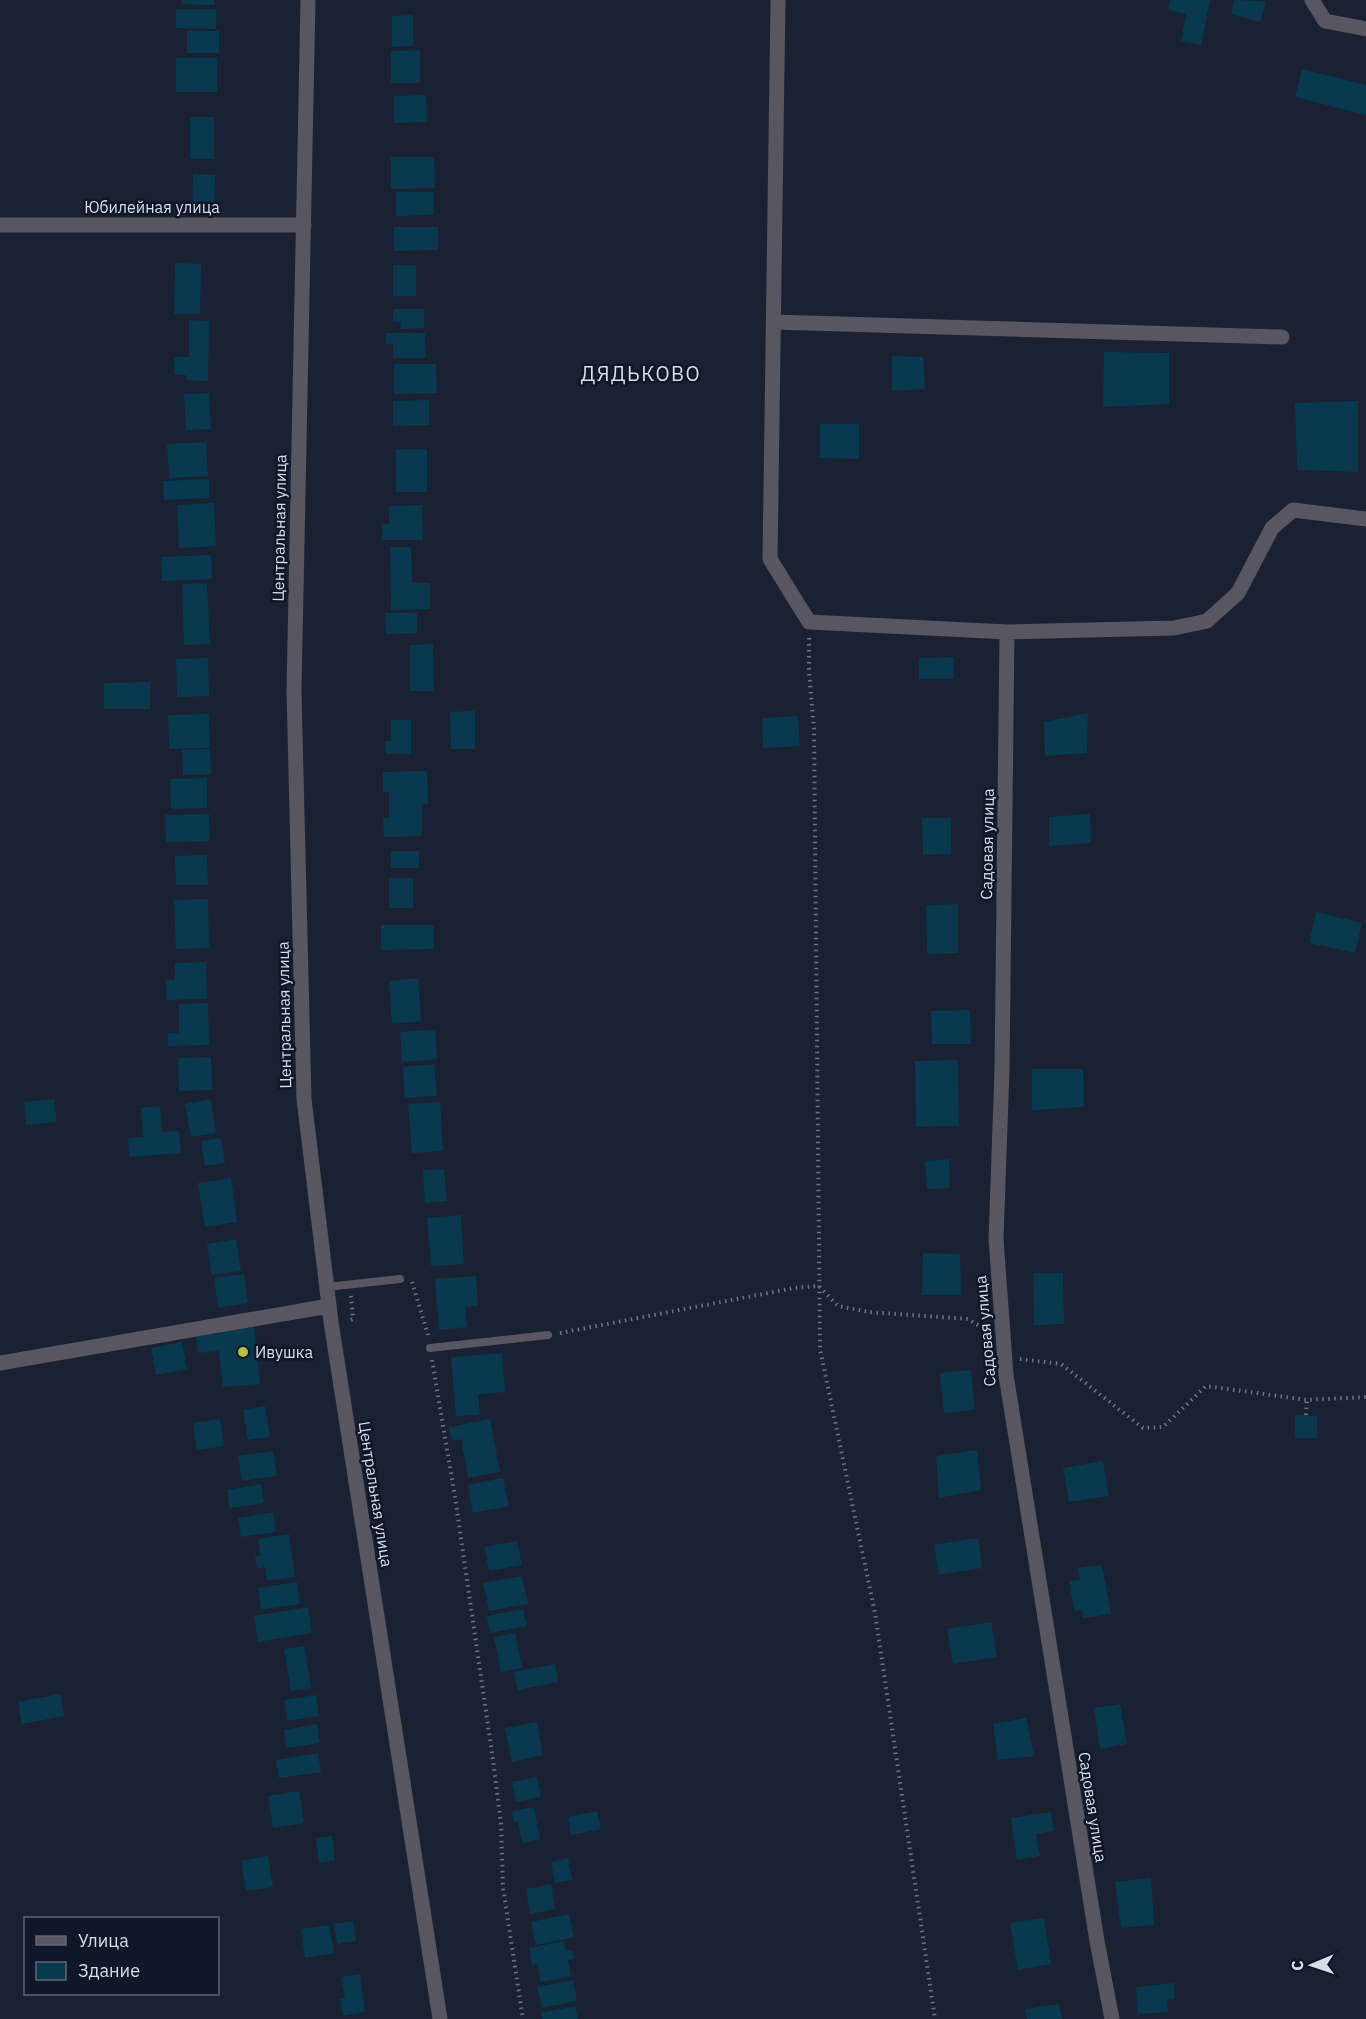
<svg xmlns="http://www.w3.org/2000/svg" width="1366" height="2019" font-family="'IBM Plex Sans',sans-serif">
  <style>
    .building { fill: #09394f }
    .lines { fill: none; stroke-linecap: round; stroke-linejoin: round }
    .path { stroke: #6f7685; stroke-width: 4; stroke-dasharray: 1.5 4.5; stroke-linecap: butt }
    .service { stroke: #585660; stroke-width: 8 }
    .minor { stroke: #585660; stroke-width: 15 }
    .tertiary { stroke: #585660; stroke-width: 15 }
    .poi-dot { fill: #bdbf43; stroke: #101729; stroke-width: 2 }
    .labels { text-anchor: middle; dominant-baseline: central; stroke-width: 5; stroke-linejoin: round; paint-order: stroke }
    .street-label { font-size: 16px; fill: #d7dde9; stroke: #101729 }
    .poi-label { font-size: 16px; fill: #d7dde9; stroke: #101729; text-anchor: start }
    .quarter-label { font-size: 20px; letter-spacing: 1.5px; fill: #d7dde9; stroke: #101729 }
  </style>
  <rect width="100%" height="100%" fill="#192133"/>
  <path class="building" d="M182,0H214V5L182,4Z
    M1170,0H1210L1201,45L1181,41L1186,14L1168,10Z
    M1234,0L1266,1L1260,22L1231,14Z
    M176,9H216V29L176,28Z
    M413,15V46L392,47V16Z
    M187,31H219V53H187Z
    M420,50V83H391V51Z
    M176,58H217V92H176Z
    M1302,69L1366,85V115L1295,97Z
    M426,95L427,122L394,123V96Z
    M190,117H214V159H190Z
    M391,157H434L435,188L391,189Z
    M193,174L215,175L214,215H192Z
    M396,192H434V215L396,216Z
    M394,227H438V250L394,251Z
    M175,263L201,264L200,314H174Z
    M393,265H416V296H393Z
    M393,309H424V328L400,329L401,322H393Z
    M189,320L209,321L208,381L186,380V375H174V357H189Z
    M386,333H425L426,358H393V344H386Z
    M1104,352L1169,353V404L1103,407Z
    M892,356L923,357L925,389L892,391Z
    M394,364H436L437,393L394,394Z
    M209,393L211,429L186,430L184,394Z
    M429,400V425L393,426V401Z
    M1358,401V472L1297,470L1295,403Z
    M820,424H859V459L820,458Z
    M206,442L208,476L169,478L167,444Z
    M396,449H427V492H396Z
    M209,479V498L164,500L163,481Z
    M214,503L216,546L179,548L177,505Z
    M422,505L423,540H382V524H389V506Z
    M390,547H411L412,583H430V609L391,610Z
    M211,555L212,579L162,581L161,557Z
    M207,583L210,644L184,645L182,584Z
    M385,613H417V633L386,634Z
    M433,644L434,691H410V645Z
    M954,657V679H919V658Z
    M208,658L209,696L177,697L176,659Z
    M150,682V709H104V683Z
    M475,711V749H451L450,712Z
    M1088,713L1087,753L1045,756L1044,722Z
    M209,714L210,748L169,749L168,715Z
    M798,716L800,746L763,748L762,718Z
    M391,720H411V754H386L385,741H391Z
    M210,749L211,775H183L182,750Z
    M427,771L428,804H422V836L384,837L383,818H389V792H383V772Z
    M207,778V808L171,809L170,779Z
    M209,814L210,841L166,842L165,815Z
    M1090,814L1091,843L1049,846V817Z
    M922,818H951V854L923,855Z
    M391,851H419V868H391Z
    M207,855L208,885H176L175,856Z
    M389,878H413V908H389Z
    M208,899L209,948L176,949L174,900Z
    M958,904V953L927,954L926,905Z
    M1316,912L1362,923L1355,953L1309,943Z
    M381,925H434V949L381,950Z
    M206,962L207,999L166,1000V980H175V963Z
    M418,978L421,1021L392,1024L389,981Z
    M208,1003L209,1045L168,1046V1033H179V1004Z
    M970,1010L971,1044H932L931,1011Z
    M435,1030L437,1059L402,1062L400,1032Z
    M211,1057L212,1090L179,1091L178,1058Z
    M958,1060L959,1126L916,1127L915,1061Z
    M434,1064L437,1096L405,1098L403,1067Z
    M1032,1069H1083L1084,1107L1032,1110Z
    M54,1099L57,1122L26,1125L24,1102Z
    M211,1099L216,1133L191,1137L185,1104Z
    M440,1102L443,1151L412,1153L408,1104Z
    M160,1106L162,1132L179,1131L181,1153L129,1157L128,1138L143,1137L141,1108Z
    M221,1138L225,1163L205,1166L201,1141Z
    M949,1159L950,1188L927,1189L925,1161Z
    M444,1169L447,1201L425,1203L423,1170Z
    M231,1178L237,1222L205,1227L198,1183Z
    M461,1215L464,1264L431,1266L427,1218Z
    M236,1239L241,1271L212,1275L207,1244Z
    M923,1253L960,1254L961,1295H922Z
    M1033,1273H1063L1064,1324L1034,1325Z
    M244,1274L248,1303L218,1308L214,1278Z
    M476,1276L478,1306L465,1307L467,1327L439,1330L435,1279Z
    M254,1326L260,1384L223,1387L219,1351L198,1353L196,1336L218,1334L217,1330Z
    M182,1342L187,1369L156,1375L151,1348Z
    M502,1353L505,1392L478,1394L480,1415L456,1416L451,1357Z
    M971,1370L975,1410L944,1413L940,1373Z
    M265,1406L270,1437L248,1440L243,1410Z
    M1295,1415L1317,1416V1438H1295Z
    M220,1419L224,1446L197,1450L193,1423Z
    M490,1419L500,1472L468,1478L461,1439L452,1441L449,1427Z
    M977,1450L981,1490L939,1498L936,1456Z
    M273,1451L277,1476L242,1481L238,1456Z
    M1103,1461L1109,1496L1069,1502L1063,1468Z
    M503,1478L509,1506L473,1513L468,1485Z
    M261,1484L264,1503L230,1508L227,1490Z
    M273,1512L276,1532L241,1537L238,1518Z
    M289,1534L295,1577L267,1581L265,1567L257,1569L255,1556L260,1555L258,1539Z
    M978,1538L982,1568L939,1575L934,1545Z
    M517,1541L522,1565L489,1571L484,1547Z
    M1102,1565L1111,1614L1083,1618L1082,1610L1074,1611L1069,1581L1080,1580L1078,1568Z
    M522,1576L528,1604L489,1611L483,1583Z
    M297,1582L300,1604L261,1610L258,1588Z
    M308,1607L312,1633L258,1642L254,1616Z
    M523,1609L527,1626L490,1633L487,1616Z
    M991,1622L997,1657L953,1664L947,1629Z
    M515,1633L522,1668L501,1672L494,1637Z
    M304,1646L311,1688L291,1691L284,1649Z
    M555,1664L558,1682L518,1690L514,1672Z
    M60,1694L64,1716L22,1724L18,1702Z
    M316,1695L319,1716L287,1721L284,1700Z
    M1120,1704L1127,1744L1100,1749L1094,1708Z
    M1026,1718L1034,1756L998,1760L993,1724Z
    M537,1722L543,1755L512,1762L505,1728Z
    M317,1724L320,1743L287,1748L284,1730Z
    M318,1753L321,1772L279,1778L276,1760Z
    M537,1777L541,1797L516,1802L512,1782Z
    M299,1791L304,1823L273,1828L268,1796Z
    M534,1807L540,1839L522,1843L518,1821L514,1822L512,1811Z
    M597,1811L601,1829L571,1835L568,1817Z
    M1051,1812L1054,1831L1036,1834L1040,1856L1017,1860L1011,1818Z
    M332,1836L335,1860L319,1863L316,1838Z
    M268,1856L273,1887L246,1891L241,1861Z
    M568,1858L572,1880L555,1883L551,1862Z
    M1151,1878L1154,1925L1121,1928L1115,1882Z
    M551,1884L555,1909L530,1914L526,1889Z
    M569,1914L574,1937L536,1945L531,1922Z
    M1044,1918L1051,1964L1018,1970L1010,1923Z
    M353,1921L356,1941L337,1944L334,1924Z
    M329,1925L334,1953L305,1958L301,1929Z
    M564,1941L566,1951L572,1950L574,1959L568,1960L571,1976L541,1982L537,1964L532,1965L529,1948Z
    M360,1974L365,2012L343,2016L340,1999L345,1998L341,1977Z
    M573,1980L577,2001L542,2008L537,1987Z
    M1174,1983L1175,1999L1167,2000L1168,2012L1138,2014L1136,1987Z
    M1059,2004L1062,2019H1027L1025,2009Z
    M575,2006L578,2019H542L541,2013Z"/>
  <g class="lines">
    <path class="path" d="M809,638V671L814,729L820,1349L875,1613L935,2019
      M412,1282L428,1335
      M351,1320L353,1319L351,1296
      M560,1333L794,1288L819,1286L838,1306L869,1312L968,1319L986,1330
      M1020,1359L1061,1364L1143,1428L1163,1427L1206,1386L1307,1400L1366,1397
      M432,1360L455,1497L493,1760L501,1824L503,1888L523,2019
      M1306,1415L1307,1400"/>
    <path class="service" d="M327,1287L400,1279
      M430,1348L548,1335"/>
    <path class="minor" d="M778,0L770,559L809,622L1007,632L1174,628L1207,621L1238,593L1272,528L1293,510L1366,519
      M1312,0L1325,21L1366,29
      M0,225H304
      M774,322L1282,337
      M1007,632L1002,1070L996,1239L1006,1375L1097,1941L1112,2019
      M0,1363L329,1306"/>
    <path class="tertiary" d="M308,0L294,691L304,1099L331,1322L440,2019"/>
  </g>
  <circle class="poi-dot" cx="243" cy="1352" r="6"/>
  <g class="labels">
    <g class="street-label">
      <text x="152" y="207">Юбилейная улица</text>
      <text transform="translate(279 528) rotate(-89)">Центральная улица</text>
      <text transform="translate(987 844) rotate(-89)">Садовая улица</text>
      <text transform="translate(284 1015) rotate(-91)">Центральная улица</text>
      <text transform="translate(985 1331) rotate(-95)">Садовая улица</text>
      <text transform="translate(376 1494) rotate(81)">Центральная улица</text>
      <text transform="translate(1093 1807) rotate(81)">Садовая улица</text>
    </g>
    <g class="poi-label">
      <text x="255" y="1352">Ивушка</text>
    </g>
    <g class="quarter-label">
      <text x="641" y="373">ДЯДЬКОВО</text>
    </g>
  </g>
  <rect x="24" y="1917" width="195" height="78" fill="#101729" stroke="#606676" stroke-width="1.5"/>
  <rect x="36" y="1936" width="30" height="9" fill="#585660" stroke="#606676" stroke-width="1.5"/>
  <text x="78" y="1947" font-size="18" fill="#d7dde9">Улица</text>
  <rect x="36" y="1962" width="30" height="18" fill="#09394f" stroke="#606676" stroke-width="1.5"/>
  <text x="78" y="1977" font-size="18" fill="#d7dde9">Здание</text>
  <g transform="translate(1312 1965) rotate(268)" stroke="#101729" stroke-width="4.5" paint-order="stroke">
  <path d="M0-4.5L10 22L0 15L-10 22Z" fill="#d7dde9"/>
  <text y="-9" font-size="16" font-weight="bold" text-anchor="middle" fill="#d7dde9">С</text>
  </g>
</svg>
